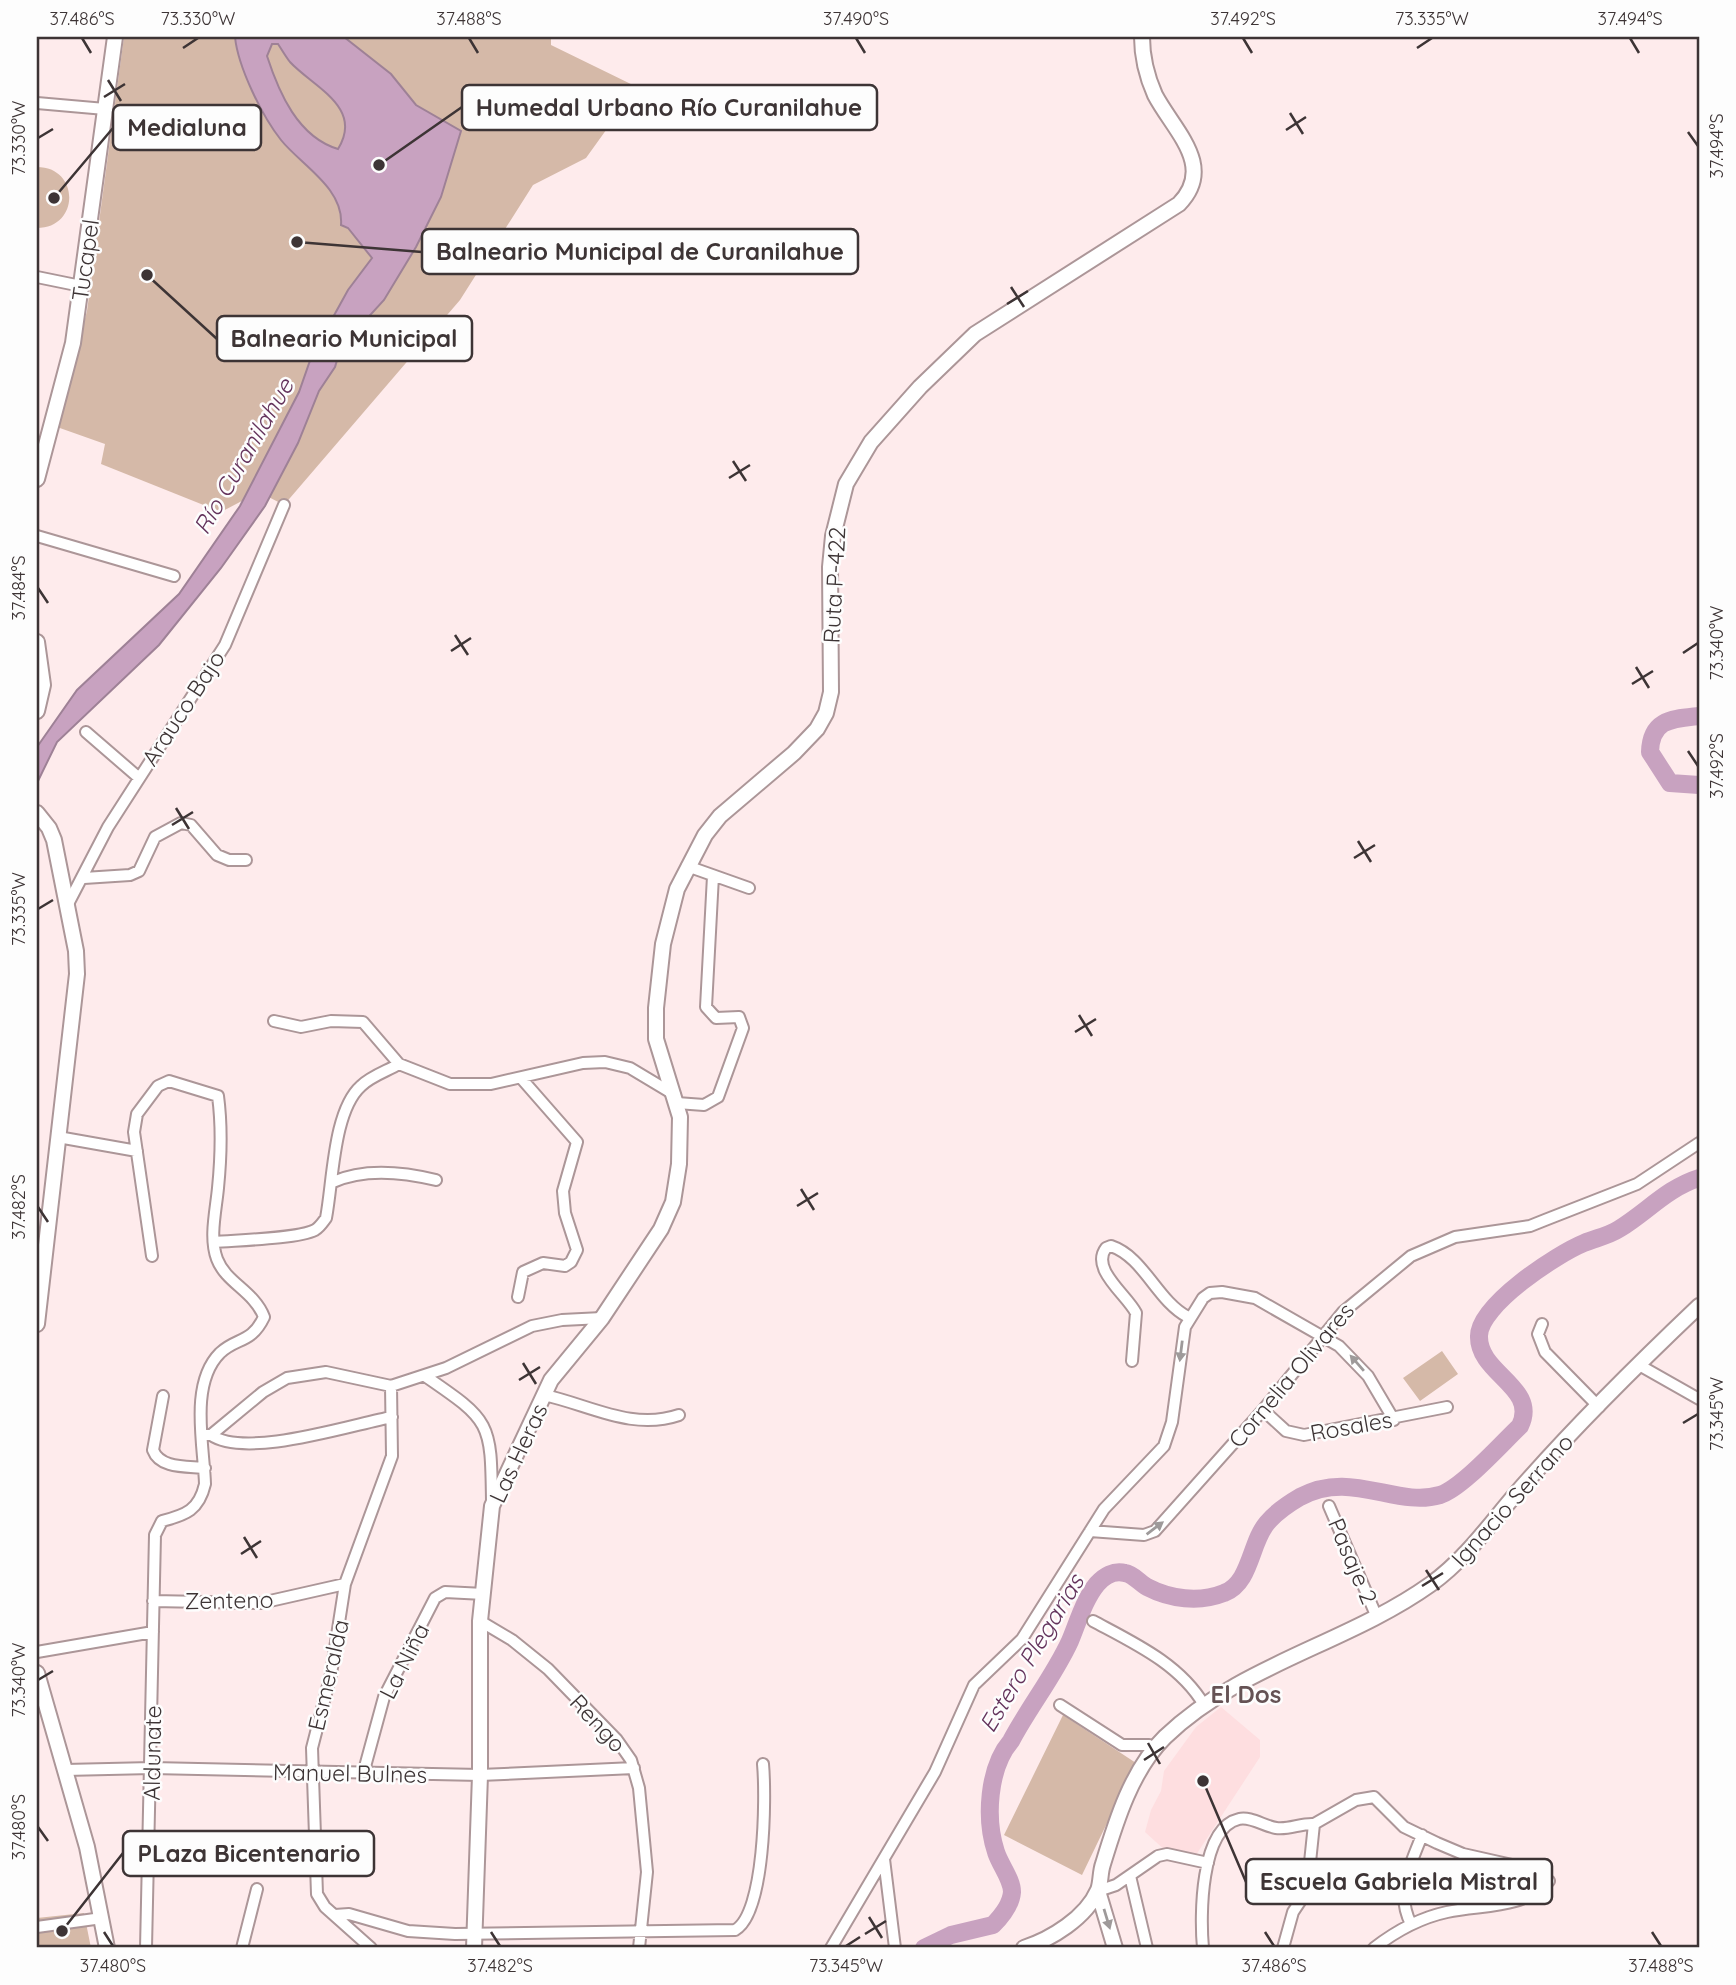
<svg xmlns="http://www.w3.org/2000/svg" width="1736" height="1985" font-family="Quicksand,sans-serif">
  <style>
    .built { fill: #fedee0 }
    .green { fill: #d5b9a8 }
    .water { fill: #c8a2c0; stroke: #9e8196; stroke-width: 2; fill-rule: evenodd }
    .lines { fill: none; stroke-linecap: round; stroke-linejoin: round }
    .river { stroke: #c8a2c0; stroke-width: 18 }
    .minor-casing { stroke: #ac9698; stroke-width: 14 }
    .tertiary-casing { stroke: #ac9698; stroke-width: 18 }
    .minor { stroke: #fff; stroke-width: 10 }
    .tertiary { stroke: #fff; stroke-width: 14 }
    .oneway { fill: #9e9a9a }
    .ticks { fill: none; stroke: #3d3435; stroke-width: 2.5 }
    .labels { text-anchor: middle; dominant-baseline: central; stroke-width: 5; stroke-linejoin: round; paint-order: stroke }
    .street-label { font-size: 23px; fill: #3d3435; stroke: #fdfdfd }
    .water-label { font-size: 24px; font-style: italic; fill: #64335c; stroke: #fdfdfd }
    .neighbourhood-label { font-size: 24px; font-weight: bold; fill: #655254; stroke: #fdfdfd }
    .leader { fill: none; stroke: #3d3435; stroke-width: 2.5 }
    .callout-dot { fill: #3d3435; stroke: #fdfdfd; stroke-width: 2.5 }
    .callout { fill: #fdfdfd; stroke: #3d3435; stroke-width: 2.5 }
    .callout-label { font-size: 24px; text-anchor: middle; font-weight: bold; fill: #3d3435 }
    .neatline { fill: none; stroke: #3d3435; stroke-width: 2.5 }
    .ticks-label { font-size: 18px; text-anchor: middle; fill: #3d3435 }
  </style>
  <rect width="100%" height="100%" fill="#feebec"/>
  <path class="built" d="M1221,1707L1260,1740V1757L1196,1855L1167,1852L1145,1832L1151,1810L1161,1791L1164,1771L1196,1727Z"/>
  <path class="green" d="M124,37H551V45L637,87L586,158L533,185L460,300L284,505L259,492L221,512L101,464L105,444L57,427L87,311Z
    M37,167C80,167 80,228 37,228Z
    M1442,1351L1458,1374L1420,1401L1403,1378Z
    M1063,1715L1136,1763L1082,1875L1004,1835Z
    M84,1913L91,1948L37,1945V1918Z"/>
  <path class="water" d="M235,37H344L391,74L416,105L461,131L441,197L416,247L384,300L341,347L335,367L319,391L298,443L265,506L221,568L159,645L57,742L37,783V747L77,690L179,594L240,506L299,392L321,329L332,319L348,290L372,258L348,228L341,225C344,188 301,165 281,140C262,116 238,67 235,37ZM272,44H278C282,50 286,57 290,62C313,87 364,107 338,149C298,137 279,93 267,56Z"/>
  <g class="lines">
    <path class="river" d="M1699,716C1672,719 1651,719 1650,752L1670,783L1699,785
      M924,1948L951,1935L993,1925C1001,1917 1011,1905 1012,1892C1012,1879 1000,1865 996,1852C985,1819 988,1768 1011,1741C1029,1707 1054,1676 1070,1641C1078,1622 1084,1600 1097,1584C1104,1576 1114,1570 1125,1573C1133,1574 1140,1583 1147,1587C1170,1599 1199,1603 1224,1593C1251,1583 1250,1543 1267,1523C1276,1512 1288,1504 1300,1497C1351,1469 1396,1508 1440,1495C1462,1488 1502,1443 1520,1426C1539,1387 1478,1374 1479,1336C1479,1305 1557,1254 1584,1243C1596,1238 1608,1236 1619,1229C1647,1212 1667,1188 1699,1178"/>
    <defs>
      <path id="minor" d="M37,103L105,109
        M37,277L81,286
        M37,536L174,576
        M86,732L138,777
        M687,866L749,888
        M84,878L130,875L139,871L155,837L181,823L191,825L217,855L229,860H246
        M68,904L108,827L225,645L284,505
        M274,1021L301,1027L331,1021L363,1022L399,1064
        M677,1103L704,1105L718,1097L743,1028L739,1017L716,1018L706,1007L713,876
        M58,1137L137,1151
        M333,1182C364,1168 403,1172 436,1180
        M214,1242C237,1240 297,1239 315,1230C320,1227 323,1222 326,1218C333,1182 333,1111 361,1086C371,1076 387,1071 399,1064L450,1084H491L583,1063L605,1062L630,1068L675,1095
        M518,1297L523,1272L543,1263L565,1266L571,1262L577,1250L565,1213L563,1191L577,1142L521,1078
        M1542,1324L1538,1334L1545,1352L1599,1407
        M1132,1361L1136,1313C1127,1295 1090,1269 1106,1248L1111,1246C1144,1257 1157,1301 1188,1317
        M1639,1365L1699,1399
        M425,1376C491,1421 491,1422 492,1501
        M544,1395C590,1405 632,1431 679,1415
        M163,1396L153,1450C160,1469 187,1466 205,1468
        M1263,1410L1286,1431L1304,1435L1447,1407
        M204,1435H211L263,1392L287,1378L326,1372L391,1386L446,1368L532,1326L562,1320L602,1318
        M211,1435C246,1459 350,1425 392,1417
        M1329,1506L1376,1615
        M1090,1531L1144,1535L1155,1531L1263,1410L1343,1312L1411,1256L1455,1237L1530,1226L1545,1220L1637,1184L1699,1143
        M153,1601L261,1603L345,1584
        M480,1621L512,1640L548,1669L617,1740L631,1760L639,1788L647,1872L639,1948
        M1093,1621C1134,1643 1180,1664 1204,1705
        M37,1652L153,1632
        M1060,1705L1122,1745H1149L1154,1750
        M65,1770L152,1768L480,1775L634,1768
        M363,1774L384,1697L435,1598L445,1592L484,1594
        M1314,1824L1356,1800L1374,1797L1404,1827L1437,1843L1463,1854L1525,1868L1549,1881C1520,1910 1485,1904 1447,1912C1419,1918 1396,1931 1374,1948
        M884,1859L895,1948
        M1130,1876L1147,1948
        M1098,1891L1116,1885L1158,1856L1167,1854L1208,1863
        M335,1915L349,1914L408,1931L455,1934L735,1930C765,1914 766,1797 763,1764
        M1411,1924C1395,1892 1410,1867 1422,1835
        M37,1927L102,1918
        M146,1948L155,1535L162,1521C186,1515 199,1510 205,1484C204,1446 189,1384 220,1353C237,1337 251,1344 264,1317C254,1291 226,1283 217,1259C209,1238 216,1210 218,1188C221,1158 222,1126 218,1096L169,1081L158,1086L137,1114L134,1132L152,1256
        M242,1948L257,1889
        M371,1948L325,1907L317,1894L312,1748L331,1674L345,1584L392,1456L391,1386
        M831,1948L935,1772L974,1685L1022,1639L1104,1509L1164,1446L1172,1422L1185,1327L1203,1298L1210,1293L1222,1292L1255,1298L1339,1346L1368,1376L1394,1420
        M1203,1948C1200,1917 1200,1828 1239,1819C1250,1816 1264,1826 1276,1828C1289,1830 1301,1823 1314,1824
        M1283,1948L1293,1912L1307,1891L1314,1824"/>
      <path id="tertiary" d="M37,479L73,343L115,37
        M37,642L43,685L37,711
        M37,813L49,828L54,840L76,951L77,974L37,1324
        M37,1673L87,1847L107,1948
        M1098,1891L1115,1948
        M474,1948L480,1775V1621L492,1506L551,1380L602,1318L661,1229L673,1202L679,1164L680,1117L656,1039V1008L663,944L677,889L705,835L720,816L794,753L817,729L826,713L831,692L830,567L833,536L846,484L871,442L920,387L975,334L1179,204C1216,166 1174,131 1155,95C1147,77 1142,56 1142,37
        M1024,1948C1051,1939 1086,1918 1098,1890C1101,1883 1100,1872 1103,1864C1116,1821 1132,1769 1165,1737C1241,1664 1347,1644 1431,1584C1470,1556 1496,1515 1528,1480C1582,1419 1640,1362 1699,1306"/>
    </defs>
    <use href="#minor" class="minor-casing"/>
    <use href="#tertiary" class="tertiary-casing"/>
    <use href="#minor" class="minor"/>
    <use href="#tertiary" class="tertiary"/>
  </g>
  <defs><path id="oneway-solid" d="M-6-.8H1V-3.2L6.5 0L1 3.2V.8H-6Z" transform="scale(1.75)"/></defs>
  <g class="oneway">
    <use href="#oneway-solid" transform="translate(1181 1351) rotate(97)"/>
    <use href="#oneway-solid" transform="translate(1357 1363) rotate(-131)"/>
    <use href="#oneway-solid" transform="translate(1155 1528) rotate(-37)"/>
    <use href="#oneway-solid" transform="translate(1107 1919) rotate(73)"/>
  </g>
  <path class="ticks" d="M82,38L91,53M469,38L478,53M856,38L865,53M1243,38L1252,53M1630,38L1639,53M183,48L198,38M1417,48L1432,38M108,80L121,101M104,97L125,84M1290,113L1303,134M1286,130L1306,117M1688,132L1698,146M38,138L53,129M1011,287L1024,307M1007,304L1028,291M733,461L746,481M729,478L750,465M38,588L48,603M455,635L468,655M451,651L471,638M1683,653L1698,643M1636,667L1649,688M1632,684L1653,671M1688,751L1698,766M176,808L189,829M172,825L193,812M1358,841L1371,862M1354,858L1375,845M38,909L53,900M1079,1015L1092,1036M1075,1032L1096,1019M801,1189L814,1210M797,1206L818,1193M38,1207L48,1222M523,1363L536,1384M519,1380L540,1367M1683,1423L1698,1414M244,1537L257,1558M241,1554L261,1541M1426,1570L1439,1590M1422,1586L1443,1573M38,1680L53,1671M1148,1743L1160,1764M1144,1760L1164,1747M38,1827L48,1841M869,1917L882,1938M104,1932L113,1946M491,1932L500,1946M1265,1932L1274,1946M1652,1932L1661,1946M865,1934L886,1921M846,1946L860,1937"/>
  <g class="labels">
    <g class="street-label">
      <text transform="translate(85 260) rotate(-82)">Tucapel</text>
      <text transform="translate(834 585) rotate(-87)">Ruta P-422</text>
      <text transform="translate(183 708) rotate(-57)">Arauco Bajo</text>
      <text transform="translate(1291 1375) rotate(-50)">Cornelia Olivares</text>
      <text transform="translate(1351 1426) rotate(-10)">Rosales</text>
      <text transform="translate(518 1453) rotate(-65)">Las Heras</text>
      <text transform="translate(1512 1500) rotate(-48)">Ignacio Serrano</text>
      <text transform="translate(1353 1561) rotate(67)">Pasaje 2</text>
      <text transform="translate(229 1600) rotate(-1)">Zenteno</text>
      <text transform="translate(404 1661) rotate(-63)">La Niña</text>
      <text transform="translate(328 1675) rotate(-77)">Esmeralda</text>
      <text transform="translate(598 1723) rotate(47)">Rengo</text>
      <text transform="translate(152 1753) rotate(-89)">Aldunate</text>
      <text transform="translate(350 1773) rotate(1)">Manuel Bulnes</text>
    </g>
    <g class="water-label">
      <text transform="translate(243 456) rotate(-60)">Río Curanilahue</text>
      <text transform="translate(1031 1653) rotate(-59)">Estero Plegarias</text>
    </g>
    <g class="neighbourhood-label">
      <text x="1246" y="1694">El Dos</text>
    </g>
  </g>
  <path class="leader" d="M379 165L462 107M54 198L113 128M297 242L422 252M147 275L217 339M62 1931L123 1853M1203 1781L1246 1882"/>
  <g class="callout-dot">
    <circle cx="379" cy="165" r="7"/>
    <circle cx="54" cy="198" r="7"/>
    <circle cx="297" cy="242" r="7"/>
    <circle cx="147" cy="275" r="7"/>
    <circle cx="62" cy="1931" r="7"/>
    <circle cx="1203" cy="1781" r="7"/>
  </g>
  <g class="callout">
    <rect x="462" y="85" width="415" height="45" rx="7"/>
    <rect x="113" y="105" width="148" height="45" rx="7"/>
    <rect x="422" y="229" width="436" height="45" rx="7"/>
    <rect x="217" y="316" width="255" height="45" rx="7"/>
    <rect x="123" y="1831" width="251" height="45" rx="7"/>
    <rect x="1246" y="1859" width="306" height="45" rx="7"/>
  </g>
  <g class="callout-label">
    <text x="669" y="116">Humedal Urbano Río Curanilahue</text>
    <text x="187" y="136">Medialuna</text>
    <text x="640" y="260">Balneario Municipal de Curanilahue</text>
    <text x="344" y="347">Balneario Municipal</text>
    <text x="249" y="1862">PLaza Bicentenario</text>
    <text x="1399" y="1890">Escuela Gabriela Mistral</text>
  </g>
  <rect width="1736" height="1985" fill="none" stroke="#fdfdfd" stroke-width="77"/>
  <rect x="38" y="38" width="1660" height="1908" class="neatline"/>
  <g class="ticks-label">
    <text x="82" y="25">37.486°S</text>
    <text x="198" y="25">73.330°W</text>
    <text x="469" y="25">37.488°S</text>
    <text x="856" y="25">37.490°S</text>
    <text x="1243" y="25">37.492°S</text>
    <text x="1432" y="25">73.335°W</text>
    <text x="1630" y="25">37.494°S</text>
    <text transform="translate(19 138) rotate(-90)" y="6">73.330°W</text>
    <text transform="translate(1717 146) rotate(-90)" y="6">37.494°S</text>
    <text transform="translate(19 588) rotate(-90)" y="6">37.484°S</text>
    <text transform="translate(1717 643) rotate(-90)" y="6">73.340°W</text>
    <text transform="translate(1717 766) rotate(-90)" y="6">37.492°S</text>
    <text transform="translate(19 909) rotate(-90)" y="6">73.335°W</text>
    <text transform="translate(19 1207) rotate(-90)" y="6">37.482°S</text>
    <text transform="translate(1717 1414) rotate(-90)" y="6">73.345°W</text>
    <text transform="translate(19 1680) rotate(-90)" y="6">73.340°W</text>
    <text transform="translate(19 1827) rotate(-90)" y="6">37.480°S</text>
    <text x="113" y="1972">37.480°S</text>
    <text x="500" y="1972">37.482°S</text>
    <text x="846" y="1972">73.345°W</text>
    <text x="1274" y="1972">37.486°S</text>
    <text x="1661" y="1972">37.488°S</text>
  </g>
</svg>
